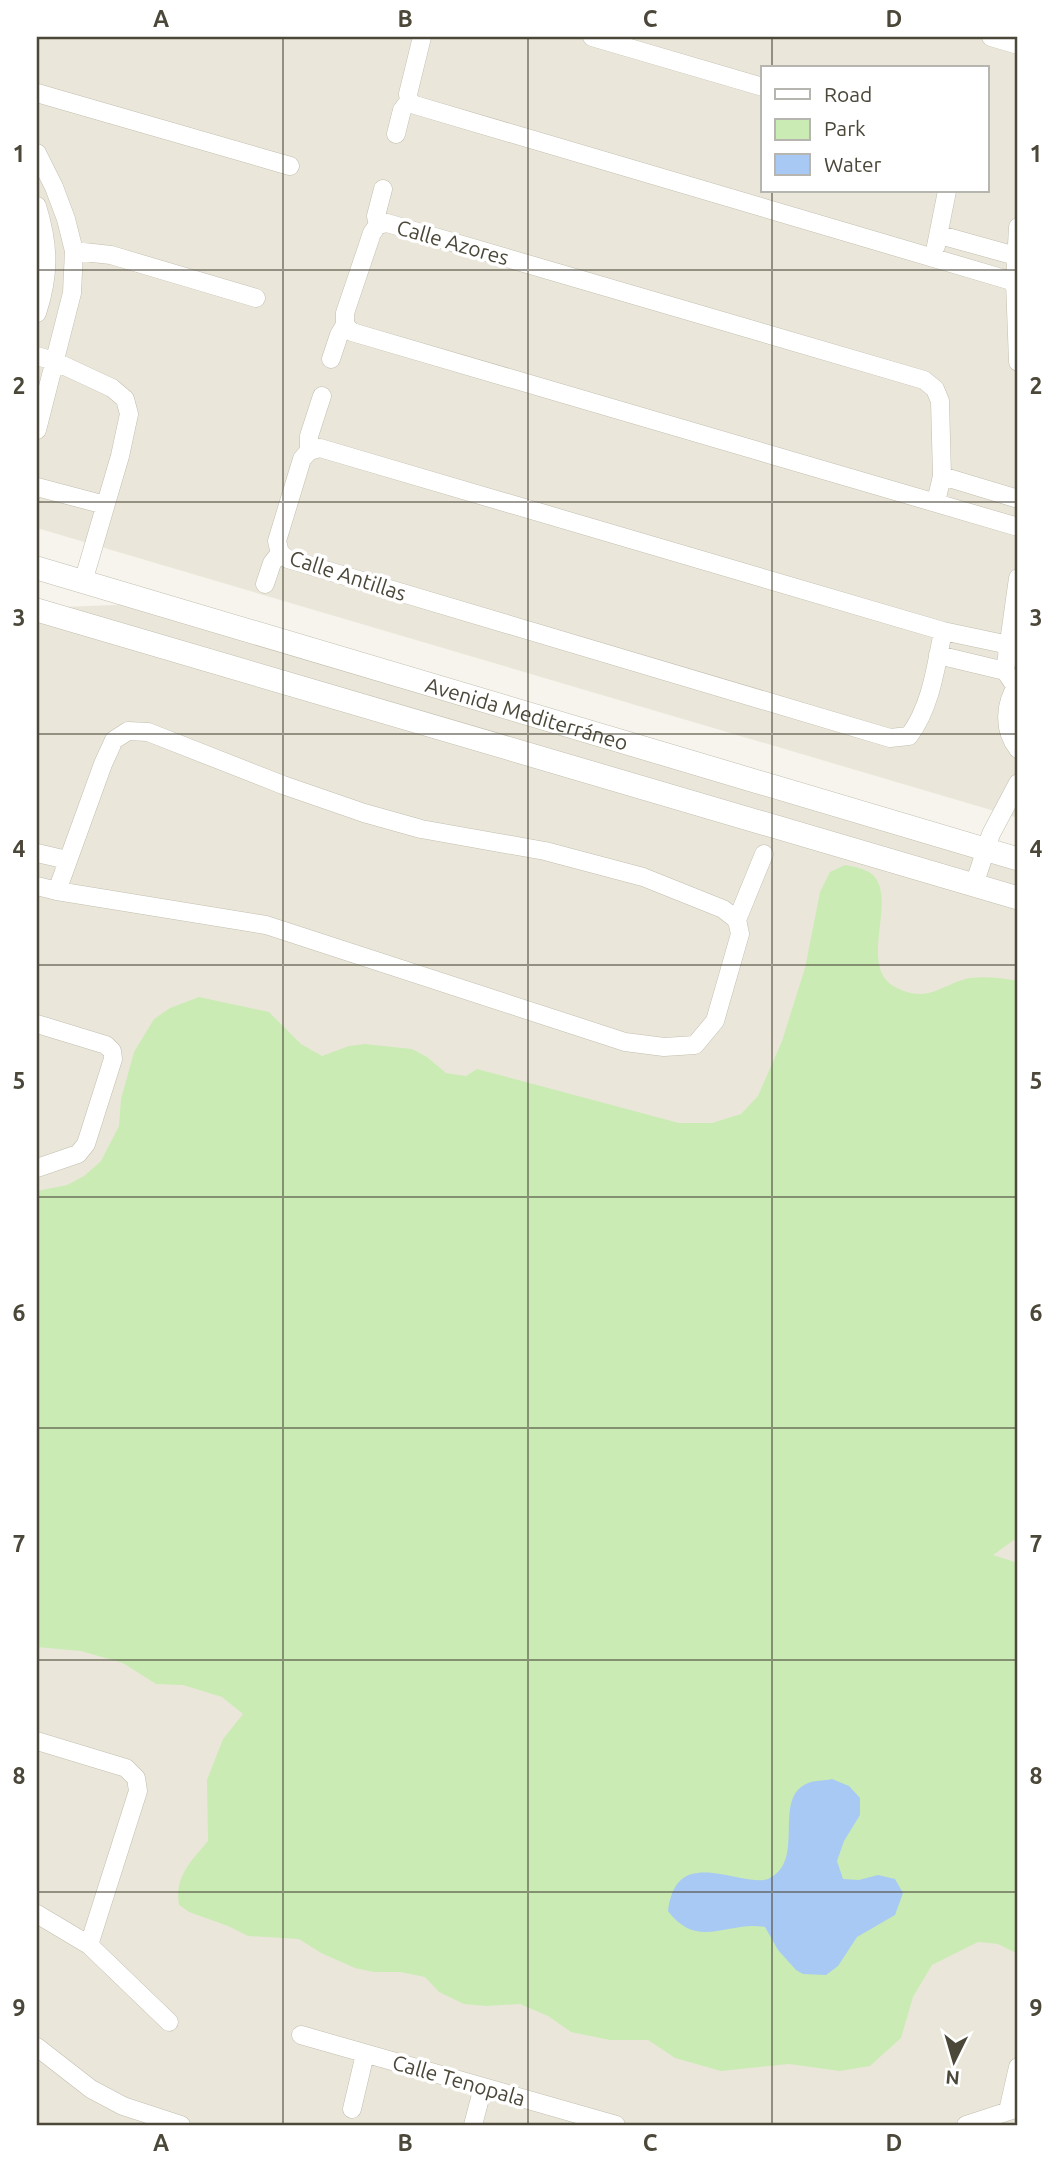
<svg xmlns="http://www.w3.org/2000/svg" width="1055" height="2162" font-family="Ubuntu,sans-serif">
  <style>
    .residential { fill: #eae7da; fill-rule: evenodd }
    .green { fill: #caebb4 }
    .water { fill: #a8c9f3 }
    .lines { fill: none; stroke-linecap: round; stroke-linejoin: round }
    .minor-casing { stroke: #c2beae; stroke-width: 19 }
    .tertiary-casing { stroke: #c2beae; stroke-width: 24 }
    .minor { stroke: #fff; stroke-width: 18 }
    .tertiary { stroke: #fff; stroke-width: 23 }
    .grid { fill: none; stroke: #4b4739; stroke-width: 2; stroke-opacity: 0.55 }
    .labels { text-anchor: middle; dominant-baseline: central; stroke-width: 7; stroke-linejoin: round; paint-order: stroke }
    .street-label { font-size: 21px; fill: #4b4739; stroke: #fff }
    .neatline { fill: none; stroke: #4b4739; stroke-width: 2.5 }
    .grid-label { font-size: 23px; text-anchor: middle; font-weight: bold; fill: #4b4739 }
  </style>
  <rect width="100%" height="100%" fill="#f6f4ec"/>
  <path class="residential" d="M37,37H1018V818L37,528ZM763,68H987V191H763Z
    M191,602L1018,854V2125H37V608Z"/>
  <path class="green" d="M845,865C855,867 868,869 875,877C896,905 857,969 897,988C930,1004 943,983 970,978C986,976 1002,978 1018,981V1537L993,1555L1018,1563V1954L998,1944L978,1942L932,1965L913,1997L901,2038L870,2066L840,2071L789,2064L721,2071L675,2058L648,2040H610L571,2032L548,2016L520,2004L486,2006L464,2004L439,1992L425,1977L400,1972H374L355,1968L321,1953L299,1939L248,1936L228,1926L189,1912L179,1905C174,1877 191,1861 208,1841L207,1780L223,1739L243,1714L222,1697L183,1685L156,1684L123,1663L81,1651L37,1647V1191L67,1185L84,1176L101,1161L119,1126L121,1099L134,1052L154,1019L170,1008L199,997L269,1012L301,1044L322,1056L349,1046L365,1044L412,1049L427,1057L446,1073L466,1076L477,1069L679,1123H712L741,1114L758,1096L782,1041L805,968L820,892L830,872Z"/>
  <path class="water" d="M832,1779L849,1786L860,1798V1815L844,1841L837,1861L843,1879L859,1880L878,1875L895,1879L903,1893L895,1915L857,1937L838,1966L826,1975L803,1974L796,1970L778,1950L765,1927C728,1920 698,1951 668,1911C674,1864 703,1870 741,1878C749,1879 760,1882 768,1879C807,1862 772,1800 806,1784C813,1780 824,1781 832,1779Z"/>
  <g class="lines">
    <defs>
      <path id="minor" d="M592,37L763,87
        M991,37L1018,45
        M37,93L290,166
        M409,101L415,105L1015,282
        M396,134L402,110L409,101L408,94L422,37
        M37,153L54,187L66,219L74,251L72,293L37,430
        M37,206C49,245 50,274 37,313
        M378,225L376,216L383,189
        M1018,227L1015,282L1018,362
        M940,235L1016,256
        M936,246L947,191
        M74,251L111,255L256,298
        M37,356L54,361L112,388L125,399L129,414L120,456L83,582
        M331,359L339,335L345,325
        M309,451V436L322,396
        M942,476L1018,499
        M37,487L105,505
        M936,502L942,476L940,401L935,389L924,380L387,223L378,225L372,233L345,313V325L352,332L1018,527
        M265,584L272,563L280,553
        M943,631C936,666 931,707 909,736L890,738L288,559L280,553L277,541L302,459L309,451L320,448L943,631L1009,645L1018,653
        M938,655L1005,671
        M1018,684C1004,704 1003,730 1018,749
        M1016,687L1005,671L1018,578
        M37,853L67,860
        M974,885L991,834L1018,783
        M37,886L57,891L266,925L625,1042L664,1047L695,1045L715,1021L740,934L737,920L723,909L643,877L545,851L421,829L364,813L283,785L148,732L128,731L114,740L103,764L57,891
        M737,920L764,854
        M37,1024L106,1045L112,1051L113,1059L86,1144L78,1154L37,1168
        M37,1741L126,1768L136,1778L138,1791L89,1945
        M37,1914L89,1945L169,2022
        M301,2035L616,2125
        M37,2047L91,2089L123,2106L181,2125
        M352,2109L365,2054
        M1008,2111L1018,2067
        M473,2125L483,2087
        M966,2125L1018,2108"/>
      <g id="tertiary">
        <path id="s1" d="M37,568L1018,859"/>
        <path d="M37,610L1018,898"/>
      </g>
    </defs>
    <use href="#minor" class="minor-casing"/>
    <use href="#tertiary" class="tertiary-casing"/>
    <use href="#minor" class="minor"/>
    <use href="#tertiary" class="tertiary"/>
  </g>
  <path class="grid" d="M283,37V2125M528,37V2125M772,37V68M772,191V2125M37,270H1018M37,502H1018M37,734H1018M37,965H1018M37,1197H1018M37,1428H1018M37,1660H1018M37,1892H1018"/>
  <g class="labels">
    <g class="street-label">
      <text transform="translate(453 242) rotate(16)">Calle Azores</text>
      <text transform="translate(348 575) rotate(18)">Calle Antillas</text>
      <text stroke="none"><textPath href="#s1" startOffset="511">Avenida Mediterráneo</textPath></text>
      <text transform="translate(459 2080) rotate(16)">Calle Tenopala</text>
    </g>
  </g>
  <rect width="1055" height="2162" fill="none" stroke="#ffffff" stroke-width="77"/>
  <rect x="761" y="66" width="228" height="126" fill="#ffffff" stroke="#b7b5b0" stroke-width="2"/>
  <rect x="775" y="89" width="35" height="10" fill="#ffffff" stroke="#b7b5b0" stroke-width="2"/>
  <text x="824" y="102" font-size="21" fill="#4b4739">Road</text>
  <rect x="775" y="119" width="35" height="21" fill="#caebb4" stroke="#b7b5b0" stroke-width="2"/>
  <text x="824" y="136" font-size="21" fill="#4b4739">Park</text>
  <rect x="775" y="154" width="35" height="21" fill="#a8c9f3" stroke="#b7b5b0" stroke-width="2"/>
  <text x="824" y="172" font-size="21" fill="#4b4739">Water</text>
  <g transform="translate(954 2061) rotate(185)" stroke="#ffffff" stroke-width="5" paint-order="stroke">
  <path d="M0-5L12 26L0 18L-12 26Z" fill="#4b4739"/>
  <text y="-10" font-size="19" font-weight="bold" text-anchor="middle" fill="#4b4739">N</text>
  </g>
  <rect x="38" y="38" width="978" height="2086" class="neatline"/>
  <g class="grid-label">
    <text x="161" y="27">A</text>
    <text x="405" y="27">B</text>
    <text x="650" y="27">C</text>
    <text x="894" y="27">D</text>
    <text x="19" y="162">1</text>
    <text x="1036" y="162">1</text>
    <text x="19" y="394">2</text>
    <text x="1036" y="394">2</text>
    <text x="19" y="626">3</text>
    <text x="1036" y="626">3</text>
    <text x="19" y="857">4</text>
    <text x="1036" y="857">4</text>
    <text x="19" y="1089">5</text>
    <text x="1036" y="1089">5</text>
    <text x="19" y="1321">6</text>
    <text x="1036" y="1321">6</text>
    <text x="19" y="1552">7</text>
    <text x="1036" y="1552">7</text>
    <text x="19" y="1784">8</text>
    <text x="1036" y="1784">8</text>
    <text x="19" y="2016">9</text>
    <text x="1036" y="2016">9</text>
    <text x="161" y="2151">A</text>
    <text x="405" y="2151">B</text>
    <text x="650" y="2151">C</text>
    <text x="894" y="2151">D</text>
  </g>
</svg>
